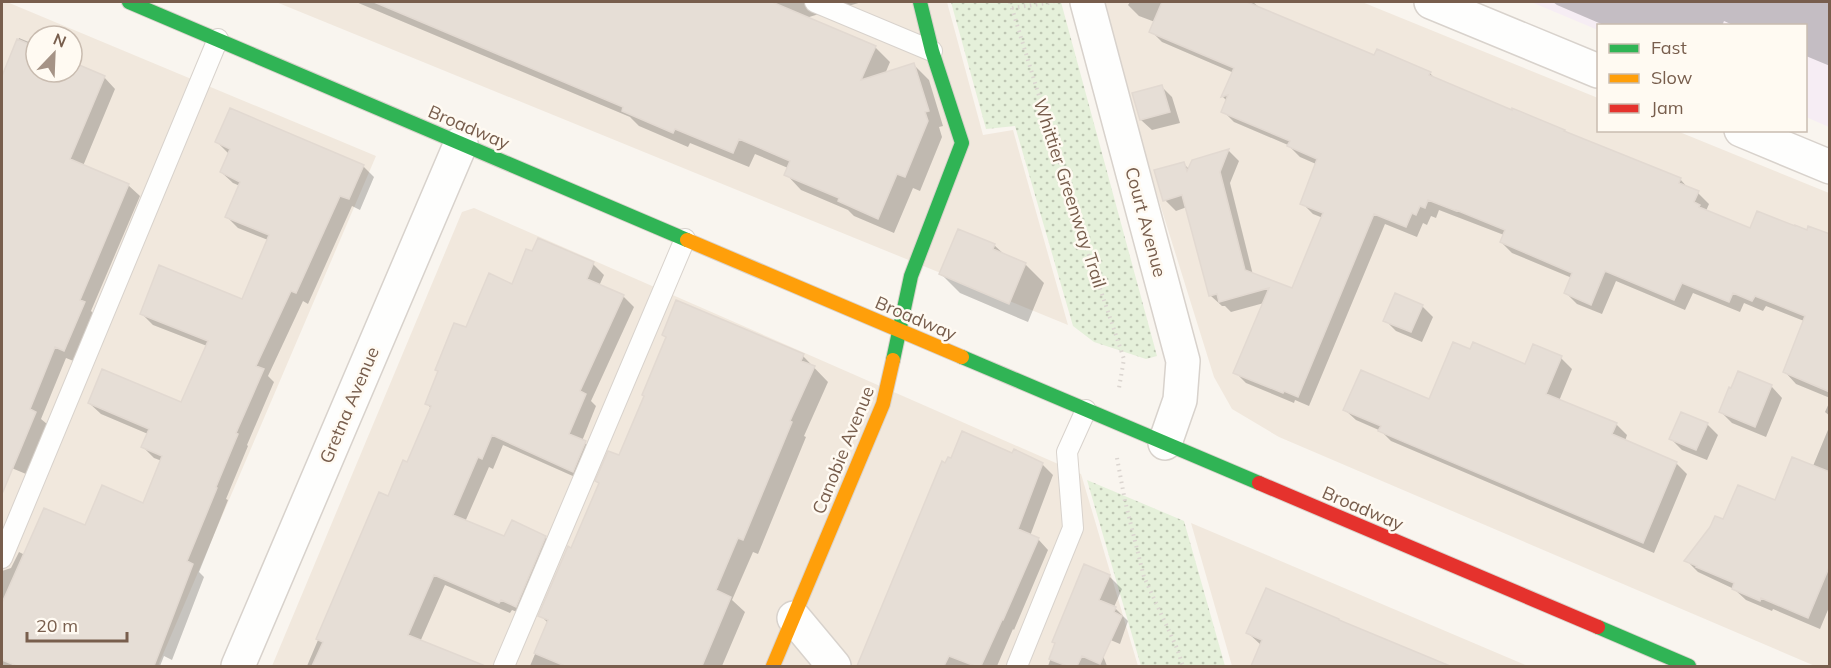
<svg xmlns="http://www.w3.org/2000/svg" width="1831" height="668" font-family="Mulish,sans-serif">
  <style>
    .residential { fill: #f1e8dd; fill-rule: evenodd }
    .education { fill: #f6edf4 }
    .grass { fill: url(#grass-dots) }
    .shadow { fill: #0003 }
    .building { fill: #e6ded6; stroke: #e2d9d1; stroke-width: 1.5 }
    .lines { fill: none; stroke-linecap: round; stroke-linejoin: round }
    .lane-casing { stroke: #d8d2cc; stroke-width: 22 }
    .street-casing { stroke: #d8d2cc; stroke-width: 36 }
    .fast-casing { stroke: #d9d2cb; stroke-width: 16 }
    .slow-casing { stroke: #d9d2cb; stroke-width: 16 }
    .jam-casing { stroke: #d9d2cb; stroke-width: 16 }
    .path { stroke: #dbd5d0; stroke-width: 4; stroke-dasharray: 1.5 4.5; stroke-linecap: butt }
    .lane { stroke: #fefefd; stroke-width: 20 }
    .street { stroke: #fefefd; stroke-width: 33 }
    .fast { stroke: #30b455; stroke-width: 14 }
    .slow { stroke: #ff9f0a; stroke-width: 14 }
    .jam { stroke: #e5322d; stroke-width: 14 }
    .labels { text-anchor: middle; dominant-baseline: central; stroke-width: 5; stroke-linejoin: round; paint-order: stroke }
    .street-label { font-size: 18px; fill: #785e4d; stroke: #fffaf2 }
  </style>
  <defs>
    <pattern id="grass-dots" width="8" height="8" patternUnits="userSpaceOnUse" patternTransform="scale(1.5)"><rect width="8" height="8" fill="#e5f0da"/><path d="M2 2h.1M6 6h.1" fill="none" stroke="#bec6b3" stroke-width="1.8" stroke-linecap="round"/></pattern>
  </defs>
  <rect width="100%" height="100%" fill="#f9f5ef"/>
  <path class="residential" d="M2,2H7L376,156L158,666H2ZM36,36H72V72H36Z
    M276,2H947L983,135L1013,130L1068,325Z
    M1106,2H1362L1598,98V130L1677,131L1829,193V666H1815L1279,437L1232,409L1214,377L1106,31Z
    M474,208L1081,474L1138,666H272L462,212Z
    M1191,523L1528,666H1232Z"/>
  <path class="education" d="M1531,2H1829V127L1806,117V26H1598V30Z"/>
  <path class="grass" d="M951,2H1061L1157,356L1146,359L1094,342L1073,326L1015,126L986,129Z
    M1087,480L1184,521L1225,666H1141Z"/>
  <path class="shadow" d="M356,2H862L841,8H822L819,14L806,18L875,47L890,62L885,74L914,65L929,80L943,126L939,127L942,137L920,191L913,188L894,233L854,216L848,210L801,190L786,174L788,168L755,154L749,167L690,143L688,147L639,126L630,117Z
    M1130,2H1253L1261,9L1375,57L1430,73L1436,80L1512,112L1513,110L1564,131L1567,134L1680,179L1689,189L1698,193L1709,204L1706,211L1830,331V398L1796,384L1785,372L1804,321L1766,306L1763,311L1744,303L1740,312L1693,293L1685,310L1616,281L1602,314L1577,304L1566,293L1572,278L1512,253L1501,242L1504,235L1439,210L1436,218L1431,216L1427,225L1423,223L1417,237L1385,224L1309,406L1295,400L1294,403L1246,383L1235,372L1264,303L1231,312L1225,306H1222L1211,296L1187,207L1176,211L1165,200L1184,164L1189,169L1193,161L1229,151L1239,161L1230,183L1253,275L1293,290L1323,218L1313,214L1302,203L1316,164L1300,157L1288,145L1234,122L1223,111L1227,101L1223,97L1234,73L1162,42L1151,31L1155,22L1139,16L1128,5Z
    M1553,2H1830V66L1806,56V26H1735L1724,21L1722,26H1606L1557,5Z
    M19,38L36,45V72H72V64L104,77L115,89L83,166L128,185L140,196L91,311L95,315L76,362L66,358L41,419L47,424L26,474L2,464V80Z
    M1161,86L1172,97L1180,123L1152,130L1141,120Z
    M217,142L363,166L374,177L360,210L352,206L308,304L303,301L268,376L274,382L247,445L248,446L226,499L228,500L199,572L204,577L172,660L164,656L160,666H2V624L9,604L2,600V571L11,568L19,552L25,555L85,527L144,505L162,461L154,458L143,447L148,434L101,414L89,403L182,404L207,346L153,325L142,314L243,300L268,240L238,228L227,217L240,186L233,183L221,172L229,154Z
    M538,240L593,264L604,275L599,286L623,296L634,307L591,401L596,406L582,441L596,453L584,481L503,445L493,469L489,467L465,522L505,538L545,537L556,548L527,616L512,610L510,613L445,585L420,642L475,663L478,666H307L380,494L389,498L408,464L431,408L426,403L466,329L512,286Z
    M994,245L1006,256L1025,264L1044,283L1028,322L960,293L941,274Z
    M1422,306L1433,317L1422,342L1396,331L1385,320Z
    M663,335L803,356L828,382L804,436L806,437L758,554L753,552L732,600L745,612L722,666H530L548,623L540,615L572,550L600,484L597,481L619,457L645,397L667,338Z
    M1471,351L1526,366L1561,358L1572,369L1559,401L1616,424L1627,435L1625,441L1676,463L1687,474L1654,553L1391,441L1381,431L1356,420L1345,410L1430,401Z
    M1739,373L1772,387L1782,398L1766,437L1732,423L1721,412Z
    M1830,401V416L1825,412Z
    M1707,424L1718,435L1707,460L1682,450L1671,439Z
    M1830,425V605L1820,629L1773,609L1772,611L1746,600L1734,589L1698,572L1686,560L1724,521L1775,502L1813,466Z
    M1013,455L1042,464L1053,475L1030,536L1038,539L1048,550L1014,630L1013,629L997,666H863L860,664L946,465Z
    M1109,576L1122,589L1114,607L1128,621L1120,644L1094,633L1107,666H1048L1056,644L1053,642Z
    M1341,623L1447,666H1252L1261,645L1248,633Z"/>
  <path class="building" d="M374,2H772L876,46L861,80L914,63L929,111L925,112L928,121L905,177L897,174L878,219L838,201L839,198L784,175L790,161L739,139L733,153L675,129L673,133L622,111L623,107Z
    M1162,2H1247L1374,55L1377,49L1431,72L1429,75L1512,110V108L1565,130L1564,131L1681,178L1679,183L1699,191L1694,202L1700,205L1699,207L1750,228L1757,211L1795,226V225L1807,230L1808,226L1830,234V392L1783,372L1805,316L1755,296L1752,301L1733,293L1729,302L1682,283L1674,300L1605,271L1591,305L1564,293L1572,273L1500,242L1505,230L1456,210V211L1428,200L1425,208L1420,206L1416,215L1412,213L1406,227L1374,214L1298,397L1284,391L1283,393L1233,373L1269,288L1219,302L1217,294L1209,296L1182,195L1163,201L1154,170L1184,162L1187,171L1192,160L1229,149L1220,172L1245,270L1292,288L1323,213L1300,204L1317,159L1287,146L1290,141L1221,112L1228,95L1221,97L1234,68L1149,32Z
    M17,39L36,47V72H72V62L105,76L70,159L129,184L80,300L85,302L64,351L55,347L30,409L36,412L2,494V76Z
    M1162,85L1170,112L1140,120L1132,93Z
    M230,108L364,165L349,199L340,196L296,293L291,291L256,366L264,369L236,433L238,434L216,487L217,488L187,561L193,564L154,666H17L2,660V603L44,508L85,525L102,485L143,503L162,456L141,447L149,429L88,403L102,369L181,402L208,341L140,314L159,265L242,299L269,235L225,217L240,182L220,172L230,149L215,142Z
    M958,229L995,244L993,249L1026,263L1009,304L939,274Z
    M538,238L594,262L587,279L624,295L580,391L586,394L569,434L586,441L573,472L492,435L482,459L478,457L453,515L504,536L512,520L546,536L516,607L501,600L499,603L434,575L408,635L483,665L482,666H312L323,642L316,639L379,492L388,496L403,460L407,462L431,406L425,404L438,371L435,370L454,323L466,327L489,273L512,284L526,249L532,251Z
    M1395,293L1423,305L1411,332L1383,321Z
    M676,300L804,354L801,361L815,366L790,421L792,422L743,540L738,538L716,590L731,597L702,666H565L534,653L548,620L538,616L568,546L571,548L599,483L595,481L608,451L619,455L644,396L642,395L666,337L662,335Z
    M1453,342L1470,349L1473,342L1525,364L1533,344L1562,356L1546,394L1617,423L1612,434L1677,462L1643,543L1378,431L1381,426L1343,410L1361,370L1429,399Z
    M1738,371L1772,385L1755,427L1719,412L1729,387L1731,388Z
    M1681,412L1708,423L1696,450L1669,439Z
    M962,431L1012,453L1014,449L1043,463L1018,529L1039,538L1003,620H1002L981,666H975L949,656L944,666H857L942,461L945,463L948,457L951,458Z
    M1792,457L1830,472V565L1808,618L1761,598L1760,601L1732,589L1734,583L1696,567L1697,566L1684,561L1710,527L1715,516L1723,519L1738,485L1775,500Z
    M1084,564L1110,575L1099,600L1116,607L1114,612L1122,616L1100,664L1082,656L1077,666H1067L1049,659L1055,643L1052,642Z
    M1266,588L1339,619V620L1450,666H1251L1262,640L1246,633Z"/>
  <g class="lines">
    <defs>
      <path id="lane" d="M815,2L932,51
        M2,558L218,39
        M504,666L685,239
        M1017,666L1073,528L1067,452L1086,410"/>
      <path id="street" d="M1087,2L1183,361L1180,400L1165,443
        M1431,2L1598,71
        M1741,130L1830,167
        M794,618L834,666
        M238,666L461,143"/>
      <path id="fast" d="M129,2L687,240
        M962,357L1259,483
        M893,360L911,276L962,143L932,51L920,2
        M1598,627L1689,666"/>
      <path id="slow" d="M687,240L962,357
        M773,666L883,404L893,360"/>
      <path id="jam" d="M1259,483L1598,627"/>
    </defs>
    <use href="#lane" class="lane-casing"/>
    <use href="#street" class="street-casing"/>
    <use href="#fast" class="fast-casing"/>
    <use href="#slow" class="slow-casing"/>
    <use href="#jam" class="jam-casing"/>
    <path class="path" d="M1010,2L1083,238L1124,359L1119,388
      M1012,8L1054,2
      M1117,458L1125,501L1144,577L1176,646L1183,666"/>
    <use href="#lane" class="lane"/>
    <use href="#street" class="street"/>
    <use href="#fast" class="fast"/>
    <use href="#slow" class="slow"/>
    <use href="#jam" class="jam"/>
  </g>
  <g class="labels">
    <g class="street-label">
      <text transform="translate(469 127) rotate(23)">Broadway</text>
      <text transform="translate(1070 193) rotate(72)">Whittier Greenway Trail</text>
      <text transform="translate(1146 222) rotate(75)">Court Avenue</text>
      <text transform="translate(916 318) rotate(23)">Broadway</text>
      <text transform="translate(349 405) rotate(-67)">Gretna Avenue</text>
      <text transform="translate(843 450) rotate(-68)">Canobie Avenue</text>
      <text transform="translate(1363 508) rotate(23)">Broadway</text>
    </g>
  </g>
  <rect width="1831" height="668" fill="none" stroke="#785e4d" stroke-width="6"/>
  <rect x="1597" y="24" width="210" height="108" fill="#fffaf2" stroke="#c9bcb0" stroke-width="1.5"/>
  <rect x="1609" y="44" width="30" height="9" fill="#30b455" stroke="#c9bcb0" stroke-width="1.5"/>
  <text x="1651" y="54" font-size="18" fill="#785e4d">Fast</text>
  <rect x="1609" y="74" width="30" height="9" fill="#ff9f0a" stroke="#c9bcb0" stroke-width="1.5"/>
  <text x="1651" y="84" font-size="18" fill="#785e4d">Slow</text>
  <rect x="1609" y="104" width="30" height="9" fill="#e5322d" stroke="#c9bcb0" stroke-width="1.5"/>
  <text x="1651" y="114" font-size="18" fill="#785e4d">Jam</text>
  <g transform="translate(54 54) rotate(23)"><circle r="28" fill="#fffaf2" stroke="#c9bcb0" stroke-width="1.5"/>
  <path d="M0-4.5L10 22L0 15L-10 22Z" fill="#a59386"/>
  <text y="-9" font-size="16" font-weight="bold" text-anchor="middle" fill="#785e4d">N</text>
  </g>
  <path d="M27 632v9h100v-9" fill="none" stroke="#785e4d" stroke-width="3"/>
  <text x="36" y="632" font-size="18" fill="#785e4d" stroke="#fffaf2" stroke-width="4.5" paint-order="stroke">20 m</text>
</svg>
